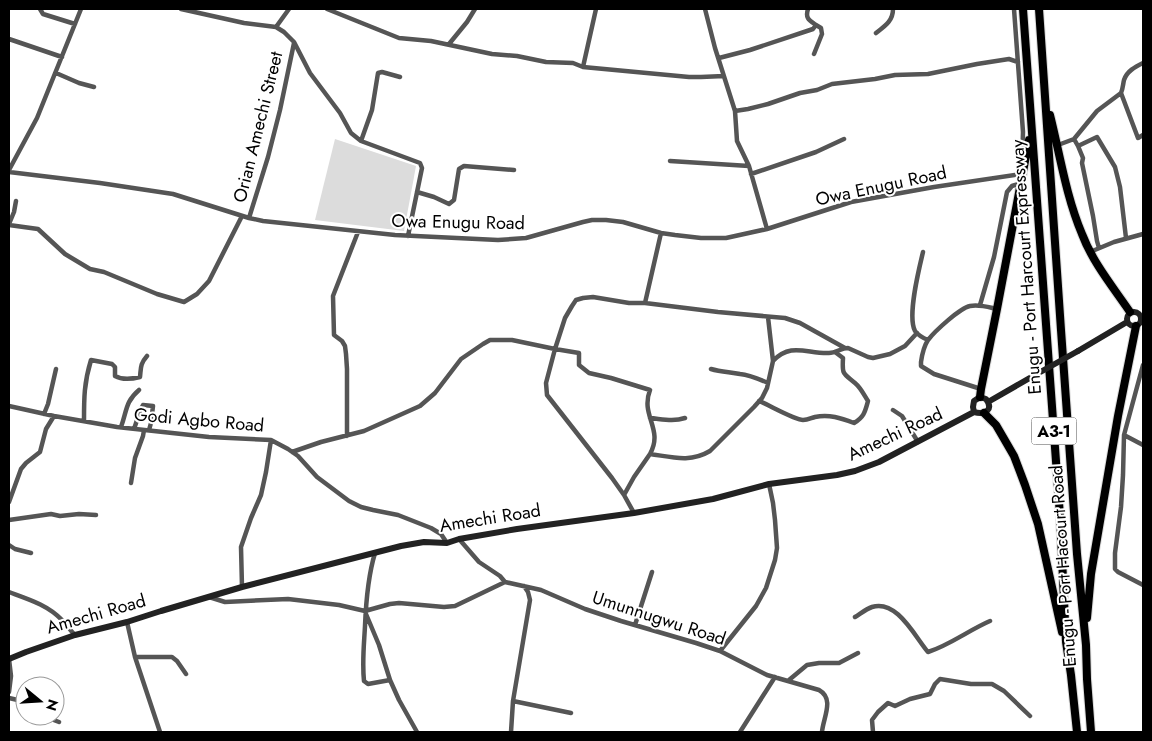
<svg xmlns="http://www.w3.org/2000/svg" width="1152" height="741" font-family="Jost,sans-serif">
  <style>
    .green { fill: #dcdcdc }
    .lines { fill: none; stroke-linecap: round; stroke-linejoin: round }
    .trunk-casing { stroke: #dbdbdb; stroke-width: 10 }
    .minor { stroke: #555; stroke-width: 4.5 }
    .secondary { stroke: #222; stroke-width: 6 }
    .trunk { stroke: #000; stroke-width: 8 }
    .secondary-bridge { stroke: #222; stroke-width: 6 }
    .labels { text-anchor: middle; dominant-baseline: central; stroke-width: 4; stroke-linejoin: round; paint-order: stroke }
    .shield { fill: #fff; stroke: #4c4c4c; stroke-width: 1 }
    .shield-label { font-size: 16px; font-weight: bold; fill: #000 }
    .street-label { font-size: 18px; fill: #000; stroke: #fff }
  </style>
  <rect width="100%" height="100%" fill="#fff"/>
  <path class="green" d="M335,139L416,166L404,231L315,220Z"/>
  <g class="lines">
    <defs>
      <path id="trunk" d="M1023,9L1060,516L1066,642L1071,675L1077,732
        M1039,9L1061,330L1077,554L1086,645L1087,679L1091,732
        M1050,115C1060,155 1066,196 1082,234C1093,263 1113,287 1130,312
        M980,397L981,389L997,309L1029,140
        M984,413L996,425L1003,437L1014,456L1025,485L1038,524L1062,632
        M1087,618L1091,574L1118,416L1136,326"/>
    </defs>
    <use href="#trunk" class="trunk-casing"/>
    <path class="minor" d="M40,9L43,14L75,24
      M181,9L244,23L276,27L284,32L294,42L310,73L340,113L351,133L361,141L420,163L422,168L408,236
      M327,9L399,38L431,41L492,54L517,56L546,62L573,63L583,67L689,77H701L724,76
      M705,9L715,48L735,111L737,141L749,166L767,229
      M1014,9L1023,132L1022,162
      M276,27L289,9
      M876,33C885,26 893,21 893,9
      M9,39L62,57
      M449,44L467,22L475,9
      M814,54L822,34L821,28L816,25
      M719,58L750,50L813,29L816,25C809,20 805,18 808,9
      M583,67L596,9
      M56,73L79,83L94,87
      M1121,93L1138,138L1143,135
      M735,111L748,109L768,104L800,93L817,90L832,84L875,79L895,75L928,74L977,64L1009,59L1018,62
      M1074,139L1078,146L1097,137L1115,167L1120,187L1126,238
      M361,141L372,110L378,73L382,72L400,77
      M1058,145L1074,139L1097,111L1121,93C1123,88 1123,84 1124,80C1127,71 1135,67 1143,63
      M1078,146L1083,158L1082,163L1093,216L1097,241L1099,248
      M670,161L749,166
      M9,170L37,118L81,9
      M9,172L100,183L173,194L249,218L263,221L395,235L498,240L526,238L583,222L592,220H606L623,222L661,233L675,235L701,238H726L767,229L851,202L934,187L1022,174V172
      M751,174L816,152L844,139
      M417,192L434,197L449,204L454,200L459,169L464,166L514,170
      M249,218L268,157L280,110L294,43
      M9,224L14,212L16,201
      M9,225L38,229L65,254L90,269L104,272L157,294L184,302L197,294L209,281L242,216
      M923,252C919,269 907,316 915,331C918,335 923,338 928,340
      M1090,252L1114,242L1143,234
      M645,303L661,233
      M980,305L994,257L1007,192L1012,186L1021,183
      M773,361C791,342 807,354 829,353C836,353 841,348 848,348L868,357L873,358L890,354L905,346L917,333
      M1143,365L1124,435L1123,475L1121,507L1115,553V569L1118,572L1143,585
      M711,369C721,372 730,372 740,374C750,375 759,379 768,383
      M981,389L934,374L921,366V362C922,355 924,346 928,340C935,331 960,308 970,306C979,304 988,307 997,309
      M759,401C769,405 795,420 803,420C808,420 811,418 815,417C829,414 841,418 854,423C864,417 865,412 868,401C864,395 861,388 855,383C843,373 842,375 843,358L835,352
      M9,406L54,416L117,427L209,437L271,440L288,449L298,456L317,477L349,501L361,507L373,510L398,515L431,528L441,534L447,543
      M893,410L902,416L918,442
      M44,414L48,404L56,369
      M650,418C662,419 673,422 685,418
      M84,421C84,398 84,383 91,360L112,364L115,367V376C122,380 132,379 140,377C141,368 140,364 147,356
      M121,427C127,411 125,402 139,390
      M134,429C137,421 139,412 143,405L153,406L151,423L149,430
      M1124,435L1143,445
      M347,436V369L346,354L345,346L342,341L334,335L333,296L358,232
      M292,452L321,442L364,431L420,406L435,393L461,359L483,344L490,340H512L555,349L546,383L547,395L612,478L624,495L634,513
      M650,454C664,429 640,416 650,390L611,378L589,373L579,365V353L555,349L565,318L572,306L576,300L583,298L593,297L629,303H645L718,312L785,318L800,323L845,348
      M131,483L135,458L143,436L144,430
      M624,495L634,477L650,454C672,457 690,463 710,451L754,407L762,398L767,388L773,361L768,317
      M9,502L21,469L26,463L40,452L46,429L54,416
      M9,520L51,514L60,516L79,514L96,515
      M459,539L479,562L500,576L505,582L541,590L585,609L621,621L696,643L720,651L767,675L819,690C835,699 823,718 822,732
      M9,545L15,549L31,553
      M375,553C368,576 366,601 365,626C364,645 362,662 364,681L368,684L390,680
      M242,587L241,547L251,518L261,495L266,472L271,440
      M9,592C28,599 48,605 62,620C67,625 69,629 75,635
      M209,597L225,602L288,599L339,605L365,611L390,604L399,603L444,607L455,606L505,582
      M366,614L379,645L390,680L399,700L417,732
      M855,617C860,614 866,609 872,607C897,599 915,637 928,652C950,645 969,630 990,621
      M127,622L135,657L160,732
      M635,625L652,572
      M720,651L756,606L766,588L775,560L777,548L775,520L773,503L769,484
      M135,657H172L177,661L186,674
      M789,680L807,665L819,663H839L858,653
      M9,692L11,676L9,659
      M9,698L22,701L25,704
      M513,701L571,713
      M43,716L59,722
      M511,732L513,701L530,600L528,592L524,586
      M740,732L775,677
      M873,732L872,720L878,712L888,703L895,706L910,699L930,694L935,684L940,679L971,684H992L1004,691L1030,716"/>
    <path class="secondary" d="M1127 319a7 7 0 1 1 14 0a7 7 0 1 1-14 0Z
      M1078,351L1127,322
      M980,397L986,399C994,410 985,415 974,412L973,407L974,401Z
      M988,402L1035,375
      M9,659L26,652L75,635L127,622L161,611L242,587L401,546L424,542L447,543L459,539L517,529L634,513L713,499L769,484L837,475L855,471L879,462L974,412"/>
    <use href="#trunk" class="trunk"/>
    <path class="secondary-bridge" d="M1035,375L1078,351"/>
  </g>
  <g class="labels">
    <rect class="shield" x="1031.5" y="417.5" width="45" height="27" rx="4"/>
    <g class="shield-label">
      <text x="1054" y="431">A3-1</text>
    </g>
    <g class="street-label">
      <text transform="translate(258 127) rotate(-76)">Orian Amechi Street</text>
      <text transform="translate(881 186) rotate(-12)">Owa Enugu Road</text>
      <text transform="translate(458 222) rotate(1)">Owa Enugu Road</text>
      <text transform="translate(1026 267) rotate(-94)">Enugu - Port Harcourt Expressway</text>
      <text transform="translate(199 420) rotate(5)">Godi Agbo Road</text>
      <text transform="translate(895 434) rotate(-25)">Amechi Road</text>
      <text transform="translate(490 518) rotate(-9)">Amechi Road</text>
      <text transform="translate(1063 566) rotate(-94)">Enugu - Port Hacourt Road</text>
      <text transform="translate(96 614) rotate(-16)">Amechi Road</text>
      <text transform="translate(659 618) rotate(18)">Umunnugwu Road</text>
    </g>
  </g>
  <rect width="1152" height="741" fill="none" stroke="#000000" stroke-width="20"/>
  <g transform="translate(40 701) rotate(108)"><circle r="24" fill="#ffffff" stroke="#999999"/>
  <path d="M0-4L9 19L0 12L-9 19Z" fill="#000000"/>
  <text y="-8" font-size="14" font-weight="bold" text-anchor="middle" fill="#000000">N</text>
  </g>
</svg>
